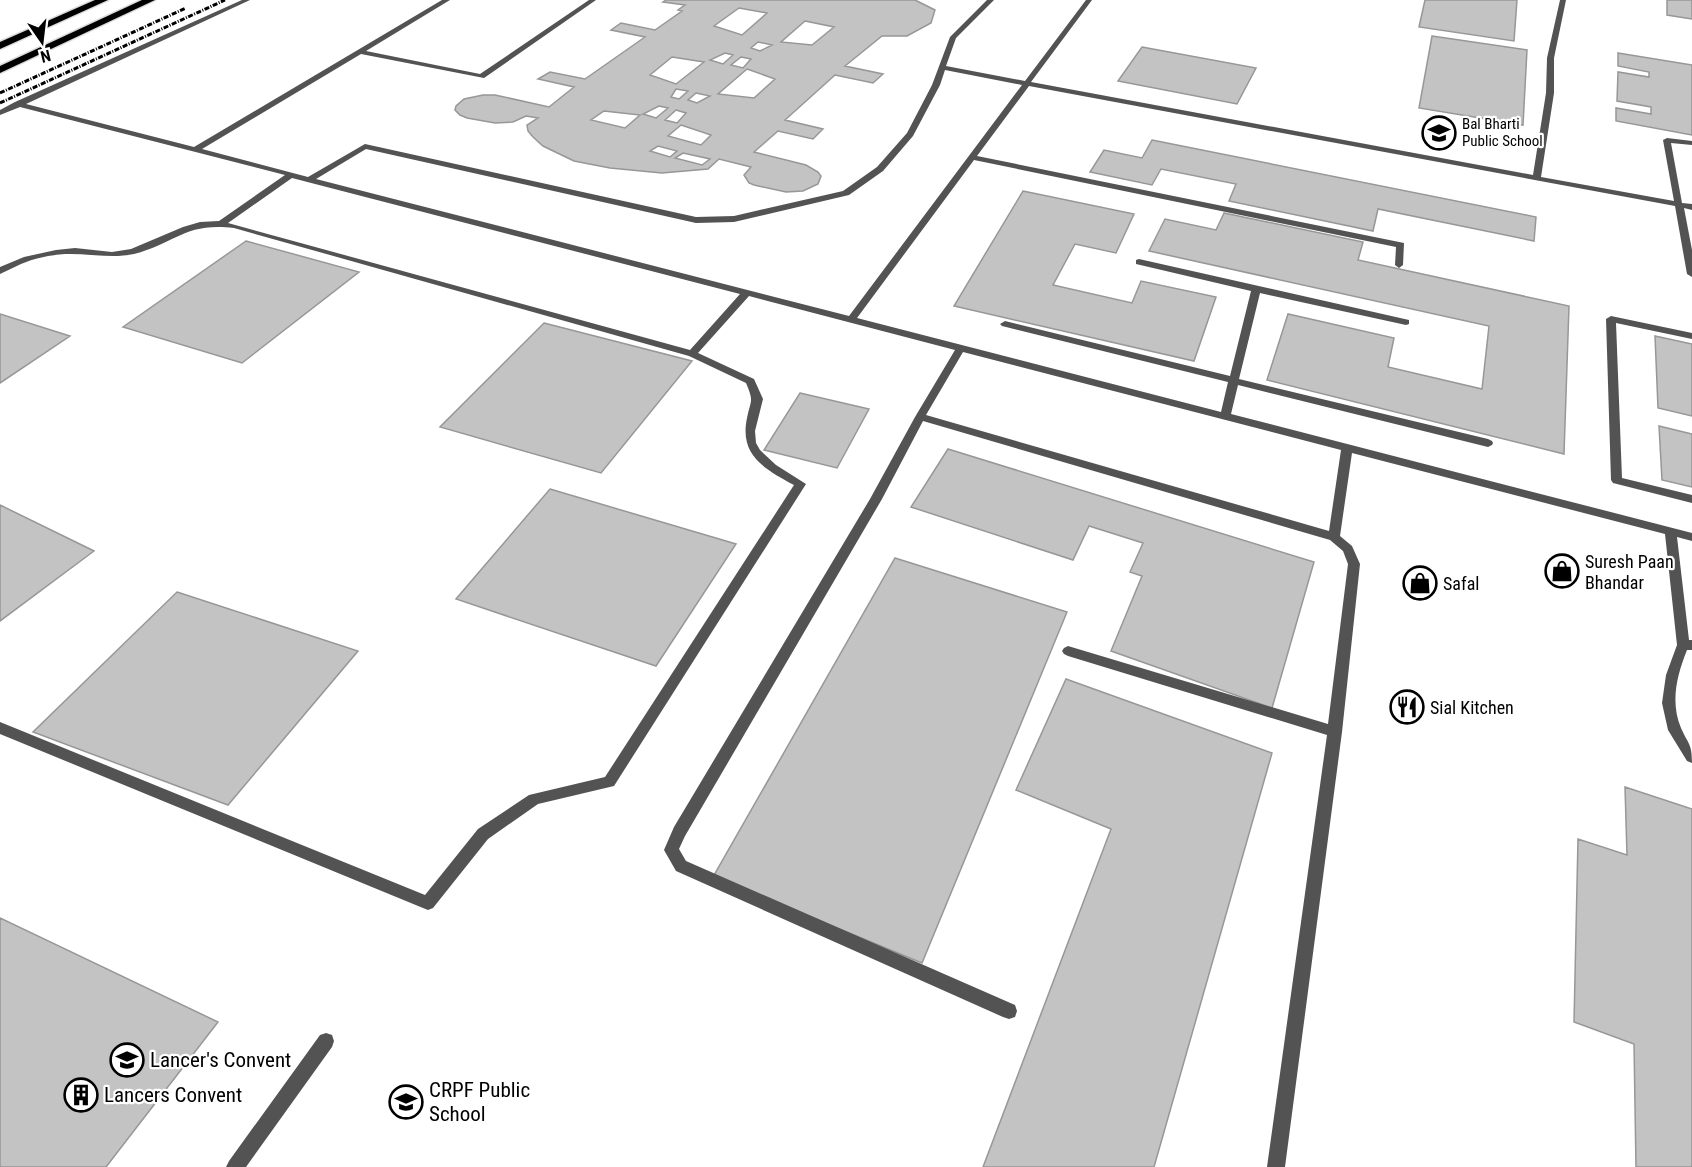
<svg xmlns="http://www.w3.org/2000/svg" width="1692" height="1167" font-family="'Roboto Condensed',sans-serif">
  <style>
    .building { fill: #c3c3c3; stroke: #979797; stroke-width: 1.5; fill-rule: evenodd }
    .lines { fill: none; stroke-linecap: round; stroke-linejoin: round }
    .highway-casing { stroke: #dbdbdb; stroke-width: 3 }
    .street { fill: #535353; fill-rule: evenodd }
    .highway { fill: #000; fill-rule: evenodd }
    .rail { stroke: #000; stroke-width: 3; stroke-dasharray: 5 1.5 1 1.5; stroke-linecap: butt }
    .labels { text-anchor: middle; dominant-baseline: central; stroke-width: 4.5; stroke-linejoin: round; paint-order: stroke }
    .far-poi-label { font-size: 15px; fill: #000; stroke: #fff; text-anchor: start }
    .poi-label { font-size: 18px; fill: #000; stroke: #fff; text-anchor: start }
    .near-poi-label { font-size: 21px; fill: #000; stroke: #fff; text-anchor: start }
  </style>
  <rect width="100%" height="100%" fill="#fff"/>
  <path class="building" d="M666,0H915L935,10L931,23L907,36H882L845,66L883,74L873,83L835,75L785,120L823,129L813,139L778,131L754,152L806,165L818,172L821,176L818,184L803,191L786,192L754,185L749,183L744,175L751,167L719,159L708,169L662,173L610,168L574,161L543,146L533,137L528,131L527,125L538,118L526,116L513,122L495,123L467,118L460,115L455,110L456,106L464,99L483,95H495L549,107L574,87L538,79L550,72L585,79L645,37L611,30L621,23L655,30L682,11L678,10L685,5L663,2ZM739,8L767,13L742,35L714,26ZM805,21L834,27L812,45L781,42ZM758,42L772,45L760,51L751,48ZM725,53L733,55L723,64L710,60ZM672,57L704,62L676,84L650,75ZM741,57L751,59L743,68L731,65ZM747,69L775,79L754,98L718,94ZM676,89L688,91L679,99L671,97ZM696,93L710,96L697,103L688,100ZM659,106L668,108L656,118L643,114ZM676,110L686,113L677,123L665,120ZM604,111L640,115L625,128L591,120ZM681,125L711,135L701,145L668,136ZM658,146L677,151L670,157L650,151ZM683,153L710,159L702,165L675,158Z
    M1425,0H1517L1514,41L1419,27Z
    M1667,0H1692V19L1667,15Z
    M1432,36L1527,50L1523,125L1419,108Z
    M1142,47L1256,68L1237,104L1118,81Z
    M1618,53L1692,65V135L1616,121V108L1651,114V107L1617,101L1618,72L1649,77V72L1618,66Z
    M1152,140L1536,217L1534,241L1378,209L1373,231L1229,201L1236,184L1161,169L1152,185L1090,172L1104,150L1142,158Z
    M1023,191L1134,214L1116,253L1075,244L1053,285L1132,303L1141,281L1216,297L1194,361L954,306Z
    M1224,213L1363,242L1358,260L1569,306L1564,454L1267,380L1288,314L1394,338L1388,367L1482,389L1489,326L1149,251L1165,219L1216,230Z
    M246,241L359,272L242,363L123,327Z
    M0,314L70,336L0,383Z
    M544,323L692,361L601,473L440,427Z
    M1655,336L1692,344V416L1658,408Z
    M800,393L869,409L837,468L764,450Z
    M1659,426L1692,434V487L1662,480Z
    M948,449L1314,562L1272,708L1111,651L1142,576L1130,572L1143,543L1089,526L1073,560L911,507Z
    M550,489L736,544L656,666L456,599Z
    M0,505L94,551L0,621Z
    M895,558L1067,612L922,963L713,877Z
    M177,592L358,651L228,805L33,732Z
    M1066,679L1272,753L1154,1167H983L1111,829L1016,790Z
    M1625,787L1692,809V1167H1636L1634,1044L1574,1022L1578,839L1627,855Z
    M0,918L218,1022L106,1167H0Z"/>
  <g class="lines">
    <defs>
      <path id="highway" d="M95,0H108L0,49V42Z
        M142,0H155L0,73V66Z"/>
    </defs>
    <use href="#highway" class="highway-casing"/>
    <path class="street" d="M242,0H250L26,104L194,147L442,0H450L366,51L480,74L589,0H596L484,78L361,54L202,149L308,177L365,144L696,217L734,216L843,191L877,167L907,133L932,85L950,37L987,0H994L956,38L946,66L1025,81L1086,0H1092L1031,82L1533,175L1546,93L1547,58L1560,0H1566L1554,58V93L1541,177L1674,201L1663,140L1667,138L1692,141V145L1671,143L1682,203L1692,204V210L1684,208L1692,250V277L1687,274L1675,206L1029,86L977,156L1404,243L1403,265L1399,268L1395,265L1396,247L974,160L857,318L1221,412L1228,382L1002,326L1000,324L1005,321L1230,376L1251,291L1136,264V260L1139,259L1409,320V324L1406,325L1260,293L1239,379L1488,439L1492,441L1493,443L1492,445L1488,447L1238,385L1231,414L1692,533V541L1677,537L1689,640H1692V650H1687C1677,675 1670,702 1681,728C1688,744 1692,743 1692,763L1687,761L1668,730L1662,703L1666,675L1677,645L1665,534L1352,453L1340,536L1352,546L1360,564L1342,732L1285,1167H1267L1327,735L1068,656L1064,654L1062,651L1064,648L1068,646L1328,724L1348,564L1343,551L1330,540L923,421L882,499L685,836L679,849L686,861L1015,1005L1017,1011L1015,1017L1009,1019L1003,1017L676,871L664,850L674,827L870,499L915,417L955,350L749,296L698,353L754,379L763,399L755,431L756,443L760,450L776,465L806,484L614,786L538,804L488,839L433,908L428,910L423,908L0,734V722L425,895L478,829L529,795L605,777L794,485C765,469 739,456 747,418C751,399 754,402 746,383L689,356L234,228C185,222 176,243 134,254C110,259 89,253 65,254C50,255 35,258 21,264C14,267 7,271 0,274V267L24,257L56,250L75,248L112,252L131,249L183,227L200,222L219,221L285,175L20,107L0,115V110L15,102ZM945,70L1022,85L849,316L316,179L366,149L696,223L734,222L849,195L883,171L913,136L940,85ZM292,178L740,294L690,350L228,223ZM963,352L1341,450L1329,531L926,415Z
      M1611,316L1692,333V339L1616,323L1622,478L1692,495V503L1613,483L1611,480L1606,319Z
      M326,1033L332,1035L334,1041L332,1047L246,1167H226L229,1161L320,1035Z"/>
    <use href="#highway" class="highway"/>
    <path class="rail" d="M0,93L186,8
      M0,103L225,0"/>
  </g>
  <defs>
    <symbol id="school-ring" viewBox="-11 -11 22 22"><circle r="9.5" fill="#fff" stroke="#000" stroke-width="1.5"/><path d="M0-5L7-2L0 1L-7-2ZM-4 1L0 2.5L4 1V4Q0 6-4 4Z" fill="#000"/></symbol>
    <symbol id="shop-ring" viewBox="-11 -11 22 22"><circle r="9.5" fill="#fff" stroke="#000" stroke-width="1.5"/><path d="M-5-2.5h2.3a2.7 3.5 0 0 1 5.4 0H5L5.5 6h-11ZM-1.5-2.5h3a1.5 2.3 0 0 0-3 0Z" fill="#000"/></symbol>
    <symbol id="restaurant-ring" viewBox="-11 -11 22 22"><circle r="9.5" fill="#fff" stroke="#000" stroke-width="1.5"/><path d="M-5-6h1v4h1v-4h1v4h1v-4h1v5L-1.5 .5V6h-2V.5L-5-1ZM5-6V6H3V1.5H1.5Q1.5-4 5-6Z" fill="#000"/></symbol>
    <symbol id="building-ring" viewBox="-11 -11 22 22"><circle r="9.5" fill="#fff" stroke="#000" stroke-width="1.5"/><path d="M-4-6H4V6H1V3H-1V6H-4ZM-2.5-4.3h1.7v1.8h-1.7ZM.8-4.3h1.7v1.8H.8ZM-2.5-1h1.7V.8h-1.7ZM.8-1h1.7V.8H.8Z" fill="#000"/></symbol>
  </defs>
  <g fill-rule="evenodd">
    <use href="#school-ring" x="1420" y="114" width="38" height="38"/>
    <use href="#shop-ring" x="1543" y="552" width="38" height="38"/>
    <use href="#shop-ring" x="1401" y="564" width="38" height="38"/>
    <use href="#restaurant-ring" x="1388" y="688" width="38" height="38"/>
    <use href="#school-ring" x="108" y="1041" width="38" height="38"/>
    <use href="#building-ring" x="62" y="1076" width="38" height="38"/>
    <use href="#school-ring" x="387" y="1083" width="38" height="38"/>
  </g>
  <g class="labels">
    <g class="far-poi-label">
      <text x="1462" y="124">Bal Bharti<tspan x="1462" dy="17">Public School</tspan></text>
    </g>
    <g class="poi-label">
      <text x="1585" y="561">Suresh Paan<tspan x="1585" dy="21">Bhandar</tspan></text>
      <text x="1443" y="583">Safal</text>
      <text x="1430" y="707">Sial Kitchen</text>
    </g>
    <g class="near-poi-label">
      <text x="150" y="1060">Lancer's Convent</text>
      <text x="429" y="1090">CRPF Public<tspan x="429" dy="24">School</tspan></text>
      <text x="104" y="1095">Lancers Convent</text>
    </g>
  </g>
  <g transform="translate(42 42) rotate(166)" stroke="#ffffff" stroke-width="4.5" paint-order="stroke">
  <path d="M0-4.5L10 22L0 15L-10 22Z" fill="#000000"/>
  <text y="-9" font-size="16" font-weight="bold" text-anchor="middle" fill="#000000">N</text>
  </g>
</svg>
